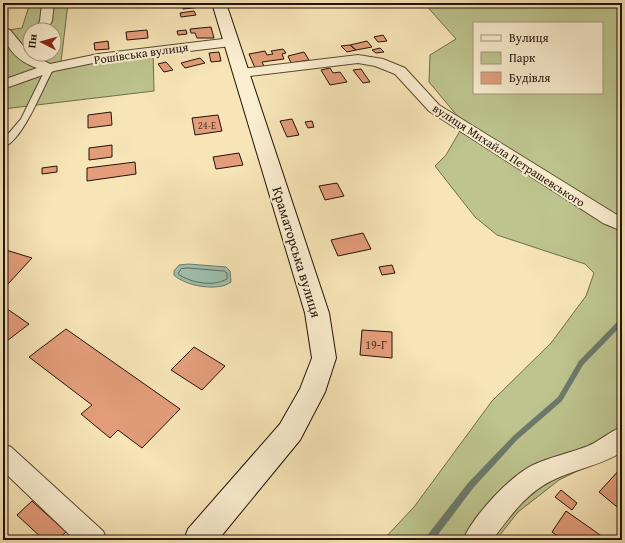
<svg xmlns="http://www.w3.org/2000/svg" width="625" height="543" font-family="'Gentium Book Plus',serif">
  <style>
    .green { fill: #bdc48e; stroke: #706c4c; fill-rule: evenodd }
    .water { fill: #9dbfac; stroke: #6c7a6b }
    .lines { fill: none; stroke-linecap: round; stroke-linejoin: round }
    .shore { stroke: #60695a; stroke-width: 1 }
    .stream { fill: #6c7a6b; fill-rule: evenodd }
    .building { fill: #e39d7a; stroke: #231309 }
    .lane-casing { stroke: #584834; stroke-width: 2 }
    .street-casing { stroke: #584834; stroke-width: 2 }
    .secondary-casing { stroke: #231309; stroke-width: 2 }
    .lane { fill: #faeed0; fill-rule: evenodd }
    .street { fill: #faeed0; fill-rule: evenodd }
    .secondary { fill: #faeed0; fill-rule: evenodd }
    .labels { text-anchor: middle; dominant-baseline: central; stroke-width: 4; stroke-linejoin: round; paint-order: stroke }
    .far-number-label { font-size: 10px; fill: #533625 }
    .far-street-label { font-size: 12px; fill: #231309; stroke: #faeed0 }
    .number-label { font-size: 12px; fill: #533625 }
    .street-label { font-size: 14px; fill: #231309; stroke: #faeed0 }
  </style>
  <rect width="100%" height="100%" fill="#f7e5b7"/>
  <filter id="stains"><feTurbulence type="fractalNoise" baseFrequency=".005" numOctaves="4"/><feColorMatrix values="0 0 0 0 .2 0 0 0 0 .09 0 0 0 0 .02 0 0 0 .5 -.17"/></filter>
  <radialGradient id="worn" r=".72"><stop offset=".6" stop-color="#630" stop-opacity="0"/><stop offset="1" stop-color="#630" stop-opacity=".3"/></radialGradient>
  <path class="green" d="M30,3H68L61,62L153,50L154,91L3,109V31L22,28ZM30,30H54V54H30Z
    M424,3H622V449L559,480L518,512L496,540H383L414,507L492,401L551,343L586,296L594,273L585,264L497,235L475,217L435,166L446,155L464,124L429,82L430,55L456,39ZM474,23H602V93H474Z"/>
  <path class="water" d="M188,264L226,267L230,271L231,282C218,292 185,286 174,275V271L179,265Z"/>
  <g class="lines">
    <path class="shore" d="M188,268L224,271L227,273V279C213,287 191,283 178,274L181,269Z"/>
    <path class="stream" d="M620,319H622V325L583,365L562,401L517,440L474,487L434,540H425L426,537L468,483L513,436L558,397L579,361Z"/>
  </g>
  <path class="building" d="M182,3H200L201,7L183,9Z
    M194,11L196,15L181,17L180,13Z
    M211,27L214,38H197L195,33H191L190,29Z
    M147,30L148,38L127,40L126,32Z
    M186,30L187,34L178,35L177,31Z
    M383,35L387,41L378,42L374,37Z
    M108,41L109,49L95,50L94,43Z
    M367,41L372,47L356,50L350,45Z
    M350,45L356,50L347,52L341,46Z
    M380,48L384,52L376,53L372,50Z
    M283,49L286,53L282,54L284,59L262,62L264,66L255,68L249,54L265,51L267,55L273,54L271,51Z
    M219,52L221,61L211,62L209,53Z
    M304,52L309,60L291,63L288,56Z
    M200,58L205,63L185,68L181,63Z
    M166,62L173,70L164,72L158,64Z
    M330,68L333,73L340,72L347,82L330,85L321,70Z
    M361,69L370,82L363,83L353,70Z
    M111,112L112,125L88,128V115Z
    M218,115L222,131L195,135L192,118Z
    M292,119L299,135L287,137L280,121Z
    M312,121L314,127L308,128L305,122Z
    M112,145V157L89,160V148Z
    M239,153L243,165L216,169L213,157Z
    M135,162L136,174L87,181V168Z
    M57,166V172L42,174V168Z
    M337,183L344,196L325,200L319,186Z
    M363,233L371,249L338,256L331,240Z
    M6,250L32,258L8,284L3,282V252Z
    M392,265L395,273L382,275L379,267Z
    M3,306L29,324L3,344Z
    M66,329L180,409L142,448L118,430L110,438L81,414L92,405L29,357Z
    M362,330L392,332V358L360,355Z
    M194,347L225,366L202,390L171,370Z
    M622,467V511L599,492Z
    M561,490L577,503L572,510L555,497Z
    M32,501L66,532L57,540H44L17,515Z
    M566,511L603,537L601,540H563L552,532Z"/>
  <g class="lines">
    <defs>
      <path id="lane" d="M47,66L54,68C43,86 23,142 3,147V140L21,119Z"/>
      <path id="street" d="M42,3H54L52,21L47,30H35L40,21Z
        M3,28L10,30L29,53L50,64L98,54L231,38L237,42L231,46L98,62L54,71L3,89V80L37,68C19,62 3,47 3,28Z
        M358,55L383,59L405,68L439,105L622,218V231L603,223L429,111L395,74L375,66L358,63L241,77L236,76L234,73L236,70L241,69Z
        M622,427V452C600,466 574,469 551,481C525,494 509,518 492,540H463C473,516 509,477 533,465C550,457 570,453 588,446C600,441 610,431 622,427Z
        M3,444L11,447L103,531L107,540H75L3,471Z"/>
      <path id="secondary" d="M212,3H226L329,313L336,358L325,392L300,440L218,540H184L188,529L280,424L300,389L312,358L305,313Z"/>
    </defs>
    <use href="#lane" class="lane-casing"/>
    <use href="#street" class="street-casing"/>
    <use href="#secondary" class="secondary-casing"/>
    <use href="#lane" class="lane"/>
    <use href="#street" class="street"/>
    <use href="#secondary" class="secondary"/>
  </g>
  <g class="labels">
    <g class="far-number-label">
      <text x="207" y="125">24-Е</text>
    </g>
    <g class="far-street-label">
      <text transform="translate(141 53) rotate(-8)">Рошівська вулиця</text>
      <text transform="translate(509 155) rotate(33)">вулиця Михайла Петрашевського</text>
    </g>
    <g class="number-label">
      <text x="376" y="344">19-Г</text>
    </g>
    <g class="street-label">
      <text transform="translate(297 252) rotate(73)">Краматорська вулиця</text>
    </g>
  </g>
  <rect width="625" height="543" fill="none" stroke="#f7e5b7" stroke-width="16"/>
  <rect x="4" y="4" width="617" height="535" fill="none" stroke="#231309" stroke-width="2"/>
  <rect x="8" y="8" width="609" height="527" fill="none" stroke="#231309"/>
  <rect x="473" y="22" width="130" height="72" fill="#faeed0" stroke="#a49680"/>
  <rect x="481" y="35" width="20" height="6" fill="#faeed0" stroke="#a49680"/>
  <text x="509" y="42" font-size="12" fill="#231309">Вулиця</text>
  <rect x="481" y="52" width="20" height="12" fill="#bdc48e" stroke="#a49680"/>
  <text x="509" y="62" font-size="12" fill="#231309">Парк</text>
  <rect x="481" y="72" width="20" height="12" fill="#e39d7a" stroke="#a49680"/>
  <text x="509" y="82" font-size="12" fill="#231309">Будівля</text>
  <g transform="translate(42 42) rotate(276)"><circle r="19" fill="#faeed0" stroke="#a49680"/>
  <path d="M0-3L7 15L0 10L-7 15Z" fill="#8f2418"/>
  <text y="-6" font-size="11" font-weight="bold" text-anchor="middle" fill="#231309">Пн</text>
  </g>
  <rect width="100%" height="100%" filter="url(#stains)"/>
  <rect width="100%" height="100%" fill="url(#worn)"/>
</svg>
